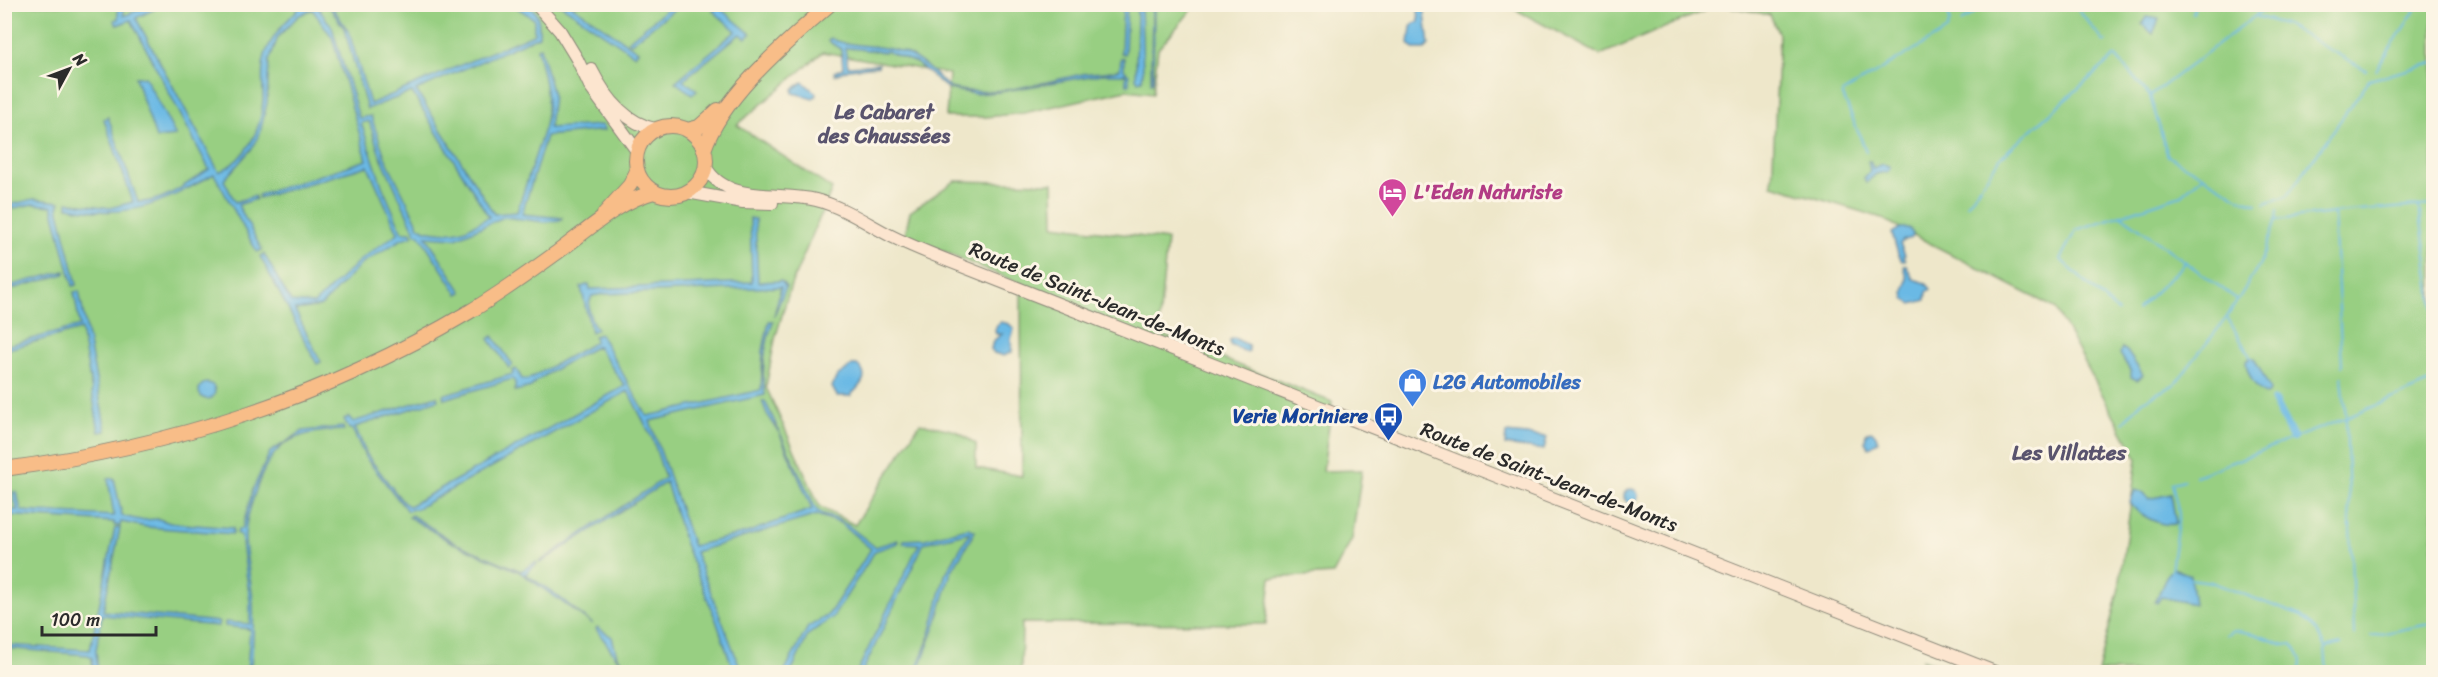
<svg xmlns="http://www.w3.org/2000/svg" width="2438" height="677" font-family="Sriracha,sans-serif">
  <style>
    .green { fill: #98cf82; stroke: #627d56; stroke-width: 1.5 }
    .water { fill: #6ab9e5; stroke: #4a7288; stroke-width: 1.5 }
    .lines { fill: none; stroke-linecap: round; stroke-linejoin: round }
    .stream { stroke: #6ab9e5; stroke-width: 2 }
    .canal { stroke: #6ab9e5; stroke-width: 8 }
    .secondary-casing { stroke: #8c897a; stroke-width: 14 }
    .primary-casing { stroke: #8c897a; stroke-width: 16 }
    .secondary { stroke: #fce5cf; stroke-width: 12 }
    .primary { stroke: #f8bd88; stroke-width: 14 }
    .labels { text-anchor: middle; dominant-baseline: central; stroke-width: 6; stroke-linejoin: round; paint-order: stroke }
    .hotel-label { font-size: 20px; font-weight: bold; fill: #b23c85; stroke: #fcf5e5; text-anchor: start }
    .street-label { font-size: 20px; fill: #2b2b2b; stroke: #fcf5e5 }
    .shop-label { font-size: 20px; font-weight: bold; fill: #366cbe; stroke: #fcf5e5; text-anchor: start }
    .transit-label { font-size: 20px; font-weight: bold; fill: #164399; stroke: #fcf5e5; text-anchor: end }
    .neighbourhood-label { font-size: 21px; font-weight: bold; fill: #5a546e; stroke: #fcf5e5 }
  </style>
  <rect width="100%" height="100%" fill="#fcf5e5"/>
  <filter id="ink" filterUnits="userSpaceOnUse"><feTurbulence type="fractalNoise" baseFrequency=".0167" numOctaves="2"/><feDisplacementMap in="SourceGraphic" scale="12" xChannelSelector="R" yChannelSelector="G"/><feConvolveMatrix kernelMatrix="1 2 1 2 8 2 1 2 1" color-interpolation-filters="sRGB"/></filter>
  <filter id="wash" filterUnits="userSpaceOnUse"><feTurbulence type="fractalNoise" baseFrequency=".008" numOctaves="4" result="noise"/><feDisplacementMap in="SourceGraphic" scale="24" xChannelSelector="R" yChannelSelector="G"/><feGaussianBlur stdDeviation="1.35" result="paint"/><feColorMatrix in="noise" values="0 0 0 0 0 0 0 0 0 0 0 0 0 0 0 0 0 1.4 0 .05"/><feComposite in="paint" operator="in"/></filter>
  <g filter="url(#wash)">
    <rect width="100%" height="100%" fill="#eee7ca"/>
    <path class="green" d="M4,5H1196L1158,49L1153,93L1126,90L1024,113L986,117H946L949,74L823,52L737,125L832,189L791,285L775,339L766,387L820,507L855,525L920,423L956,431L976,444V468L1022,476L1021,284L905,235L910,212L955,181L1053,183L1054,225L1167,240L1158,333L1332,402L1323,471L1362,470L1352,539L1333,574L1271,578L1266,624L1022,623L1021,672H5Z
      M1507,5H1718L1600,55Z
      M1720,5H2433V672H2098L2119,588L2137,458L2055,308L1879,217L1772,185L1779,35L1770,15Z
      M1922,659L1959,672H1927Z"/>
    <path class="water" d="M1154,4L1153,82L1151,83L1152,5Z
      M118,5H123L124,16L150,5H163L136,18L219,172C247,159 262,129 263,99C263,82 260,64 268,48C276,30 289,18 303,5H316L332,27L359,118L371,116L385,157L419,226C425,231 430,231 438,232C461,235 469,227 489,217L412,92L367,109L344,28L328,5H331L349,32L370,104L531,35L534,33V19L513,5C539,5 539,14 539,36L416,90L494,214L517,212L545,126C551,100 543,74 537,48L540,47L553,95L549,128L602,125L605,130L546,136L522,214L562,218L561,220L544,222L504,217L456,238L426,236L462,292L458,294L419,234H416L379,152L369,121L361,123L382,186L402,232H411L412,236L402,239L362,263L321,306L295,310L321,362L317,364L260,256L264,254L291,302L314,304L361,259L398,233L368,166L259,198L258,195L367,160L332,37L312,9L298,16L278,37L269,61L267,103L260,133L253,147L224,180L235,202L254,196L256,199L238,205L262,250L257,252L214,174C161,204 130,220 68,207V202L110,208L133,202L104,119L108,117L138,202C164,203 189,182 209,169L131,20L117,25L114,20L118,19Z
      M561,5H571L638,51L635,55Z
      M672,5H680L631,43L628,41Z
      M1123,5H1127L1125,54L1121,53Z
      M1137,5L1141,6L1143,73L1142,80L1138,81L1136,77Z
      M717,6L751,34L746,38L740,34L683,80L697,90L692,94L675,82L736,31L713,11Z
      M1424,6L1429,45L1425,49H1413L1409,44L1411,27L1414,23L1419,22L1418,8Z
      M2146,17L2159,19L2153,34L2142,24Z
      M831,38C842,47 885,44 905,53C922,60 936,76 950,88C993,99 1041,82 1083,74C1095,72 1109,73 1120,69L1121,58H1124V70L1129,74V85L1126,84V74H1102L999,92L975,94L948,89L916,63L886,51L884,52L850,48H845L848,66L879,64L878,66L849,69L835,75L834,72L843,68L841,49L828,41Z
      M135,77H145L176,136L156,138Z
      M803,82L816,93V96L813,98L793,93V89Z
      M1868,161H1870L1873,168L1883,164L1889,166L1890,169L1887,172L1876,174L1866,183L1864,178L1870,171Z
      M34,199L60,202L58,207L77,285L73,286L52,206L33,204L5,210V206Z
      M750,218L755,219L758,282L781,281L786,287L774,316L781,287L605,294L592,296C586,306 590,320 597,329L591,332L581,287L589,284L590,289H593L752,282Z
      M1900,228H1909L1913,234L1912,238L1904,240L1900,244L1905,255L1903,256L1905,260L1902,261L1898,254L1892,233Z
      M1906,265L1913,279L1926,283L1931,289L1927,292L1926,300L1912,304L1905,299L1904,292L1907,279L1904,266Z
      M65,271V274L5,291V287Z
      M79,291L106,431L99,432L81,329L5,350V346L80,326L74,292Z
      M769,321H773C765,344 761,371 765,395L650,421L693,546L746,533L812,509L779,432L767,414L762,401H765L816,509L823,515L837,519L849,526L875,547L898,540V543L875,551L833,617L808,635L791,672H784L808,627L827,616L831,611L871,549L840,523L817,515L695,552L742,672H734L716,620L685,544L666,482L540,563L539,562L665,478L653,440L628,391L418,508L407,511L366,458L352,429H349L344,419L349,417L353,422L437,396L438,400L355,427L367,455L403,502L409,506L625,386L597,346L557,368L536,381L531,387L515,391V382L512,379L444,399L443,395L513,374L512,371L516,369L522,379L527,380L595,342L594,336L600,334L647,416L657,414L761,390L763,351Z
      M1001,322L1009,324L1014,329L1011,339L1012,352L1004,356L994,353L991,349L993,341L1002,334H996L995,330L997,325Z
      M493,336L513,365L509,368L489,339Z
      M1234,338L1248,345L1249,351L1246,352L1230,345V340Z
      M2122,348L2127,351L2143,375L2137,380L2131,377V372L2120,354Z
      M2250,358H2254L2270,389L2269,393L2265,394C2255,389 2246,372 2246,361Z
      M853,365H857C872,377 859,386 850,396H837L832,387L837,376Z
      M199 391a8 8 0 1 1 16 0a8 8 0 1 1-16 0Z
      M343,427L344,430C289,432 271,443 254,496C250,509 245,522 245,536C245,559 252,581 253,604C254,627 253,650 250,672H247L250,629L225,626V622L250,624V601L241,535L237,534L238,529H242L253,489L270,452L303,431Z
      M1871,431L1876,435L1878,441L1869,448L1865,442L1866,433Z
      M1506,433L1547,437L1544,450L1505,445Z
      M114,478L122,516L140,520L159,519L170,523L233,528V534L146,527L121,522L120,526L114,525V522L5,515V510H17L13,492H17L21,511L114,516L108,479Z
      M1624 496a7 7 0 1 1 14 0a7 7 0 1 1-14 0Z
      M2135,490L2144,493L2149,499L2171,494L2176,523C2164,529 2135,514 2130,502Z
      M411,515L457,544L521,571L536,562L537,564L525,574L554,593L593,624L518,571L449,541L409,517Z
      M115,528H120L103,611L219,622L218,626L102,615L96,650L98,672H93L92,658L88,655L5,648V645L90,650Z
      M968,528L975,531L973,535L951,572L936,624L918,672H915L929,638L945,575L970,532L924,543L870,656L862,672H857L919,544L903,543L904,540L925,539Z
      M2173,568L2190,575L2194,604L2161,597L2157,603L2155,602L2168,573Z
      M597,627L612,637L617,656L630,672H627L596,629Z"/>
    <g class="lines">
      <path class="stream" d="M2074,4L2104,42L2107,41
        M2193,13L2195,4
        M2255,16L2270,4
        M1961,22L1986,4
        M2376,70L2419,4
        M1866,151L1842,93L1947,30L1950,20L1945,4
        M2203,176L2168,156L2150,96L2255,16L2284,24L2366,70
        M2265,203L2287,196L2369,80L2434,63
        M1967,205L2001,157L2115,56L2150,96
        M2419,206L2434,205
        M2277,210L2276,220L2334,213
        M2121,215L2238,300
        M2137,310L2186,262
        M2118,312L2060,259L2076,230L2181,195L2203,176L2239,198L2257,204
        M2251,358L2227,317L2259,266L2276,220
        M2342,366L2334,213L2419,206L2434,314
        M2342,377L2346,418L2434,381
        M2123,422L2143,401L2175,384L2227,317
        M2196,476L2346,418L2354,635
        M2171,571L2179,514L2172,483L2184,480
        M2190,579L2211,582L2301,616L2317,631L2325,648
        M2226,635L2233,630L2255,634L2284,645L2292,644C2298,653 2305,662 2298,672
        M2371,636L2434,623
        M2327,672L2325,648L2341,644"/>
      <path class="canal" d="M2274,401L2293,438"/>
    </g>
  </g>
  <g filter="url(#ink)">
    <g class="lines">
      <defs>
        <path id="secondary" d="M536,4L560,31L577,59L591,88L637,151
          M591,69C604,95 625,123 655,129
          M705,166C726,205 780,191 816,200C843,207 866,223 891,236C913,247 936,256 959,265L1995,672
          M687,192L743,202L772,203"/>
        <path id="primary" d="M636 161a35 35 0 1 1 70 0a35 35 0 1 1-70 0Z
          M687,130L699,127L718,110
          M704,150C721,97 788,41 830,4
          M604,214L630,185L637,171
          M4,469C171,447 324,398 469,312C500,294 530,272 559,251C588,230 619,201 654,192"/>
      </defs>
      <use href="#secondary" class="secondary-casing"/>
      <use href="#primary" class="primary-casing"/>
      <use href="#secondary" class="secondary"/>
      <use href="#primary" class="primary"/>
    </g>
  </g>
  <defs>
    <symbol id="hotel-pin" viewBox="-11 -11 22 30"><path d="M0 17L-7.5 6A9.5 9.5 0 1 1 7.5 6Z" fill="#d1479c" stroke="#fcf5e5"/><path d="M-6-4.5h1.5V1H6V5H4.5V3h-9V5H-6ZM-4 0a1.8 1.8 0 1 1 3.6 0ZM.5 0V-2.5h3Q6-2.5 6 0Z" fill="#fff"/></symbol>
    <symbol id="shop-pin" viewBox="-11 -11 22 30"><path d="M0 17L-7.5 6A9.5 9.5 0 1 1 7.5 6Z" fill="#3f7fe0" stroke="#fcf5e5"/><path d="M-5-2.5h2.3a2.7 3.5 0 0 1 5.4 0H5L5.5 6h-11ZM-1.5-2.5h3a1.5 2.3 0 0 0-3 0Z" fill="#fff"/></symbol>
    <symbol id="bus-pin" viewBox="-11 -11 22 30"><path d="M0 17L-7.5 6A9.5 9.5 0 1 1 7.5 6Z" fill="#1a4fb4" stroke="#fcf5e5"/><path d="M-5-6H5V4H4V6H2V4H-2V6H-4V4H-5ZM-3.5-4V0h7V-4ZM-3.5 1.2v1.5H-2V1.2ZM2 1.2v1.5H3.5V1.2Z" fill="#fff"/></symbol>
  </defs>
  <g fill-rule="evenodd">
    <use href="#hotel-pin" x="1376" y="176" width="33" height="45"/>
    <use href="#shop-pin" x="1396" y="366" width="33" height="45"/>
    <use href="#bus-pin" x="1372" y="400" width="33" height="45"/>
  </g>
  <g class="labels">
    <g class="hotel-label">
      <text x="1414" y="192">L'Eden Naturiste</text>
    </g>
    <g class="street-label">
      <text transform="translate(1097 299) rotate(22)">Route de Saint-Jean-de-Monts</text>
      <text transform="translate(1549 477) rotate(21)">Route de Saint-Jean-de-Monts</text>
    </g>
    <g class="shop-label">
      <text x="1433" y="382">L2G Automobiles</text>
    </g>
    <g class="transit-label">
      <text x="1368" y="416">Verie Moriniere</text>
    </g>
    <g class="neighbourhood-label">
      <text x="884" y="112">Le Cabaret<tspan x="884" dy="24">des Chaussées</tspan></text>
      <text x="2069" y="453">Les Villattes</text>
    </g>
  </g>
  <rect width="2438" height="677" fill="none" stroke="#fcf5e5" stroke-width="24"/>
  <g transform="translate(69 69) rotate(49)" stroke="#fcf5e5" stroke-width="4.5" paint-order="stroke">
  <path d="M0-4.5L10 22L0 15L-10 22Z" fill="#2b2b2b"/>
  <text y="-9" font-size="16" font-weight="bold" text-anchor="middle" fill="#2b2b2b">N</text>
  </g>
  <path d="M42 626v9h114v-9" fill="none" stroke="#2b2b2b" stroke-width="3"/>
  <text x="51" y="626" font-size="18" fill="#2b2b2b" stroke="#fcf5e5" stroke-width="4.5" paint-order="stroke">100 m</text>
</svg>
